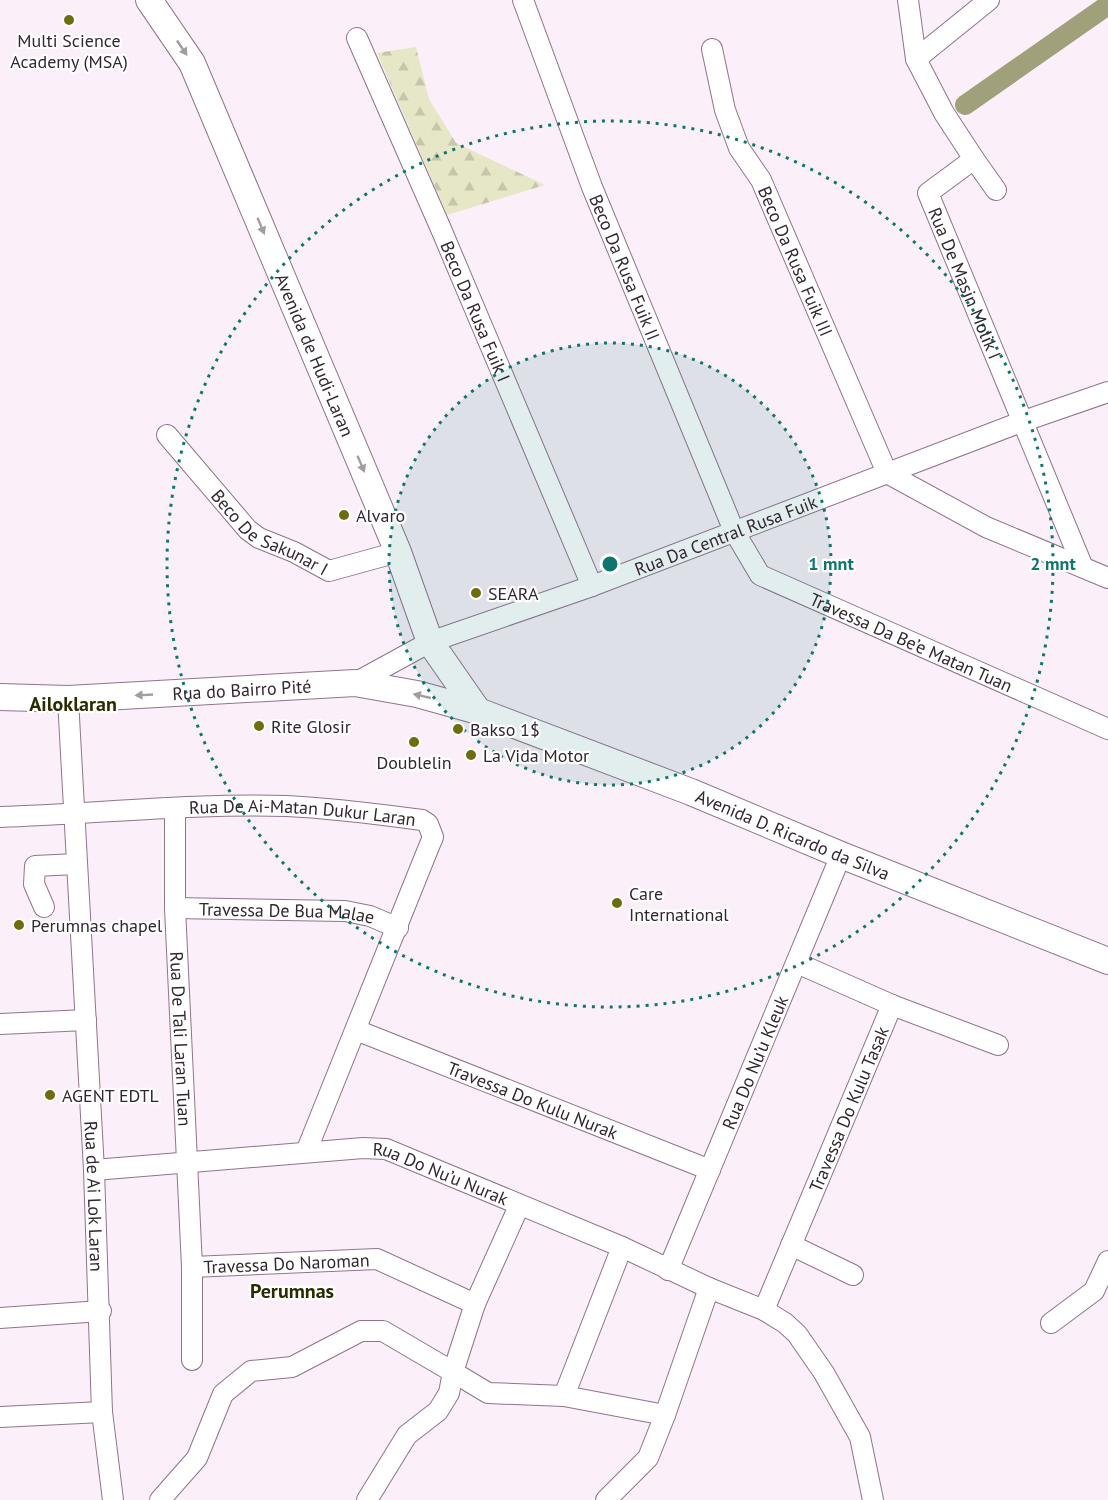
<svg xmlns="http://www.w3.org/2000/svg" width="1108" height="1500" font-family="'PT Sans',sans-serif">
  <style>
    .forest { fill: url(#forest-firs) }
    .lines { fill: none; stroke-linecap: round; stroke-linejoin: round }
    .canal { stroke: #a0a17a; stroke-width: 20 }
    .minor-casing { stroke: #90748b; stroke-width: 22 }
    .major-casing { stroke: #90748b; stroke-width: 28 }
    .minor { stroke: #fff; stroke-width: 20 }
    .major { stroke: #fff; stroke-width: 26 }
    .oneway { fill: #a39da2 }
    .ring { fill: none; stroke: #0f766e; stroke-width: 3; stroke-dasharray: 3 6 }
    .poi-dot { fill: #6e6d0e; stroke: #fff; stroke-width: 2 }
    .labels { text-anchor: middle; dominant-baseline: central; stroke-width: 4.5; stroke-linejoin: round; paint-order: stroke }
    .poi-label { font-size: 18px; fill: #322630; stroke: #fff; text-anchor: start }
    .street-label { font-size: 18px; fill: #322630; stroke: #fff }
    .neighbourhood-label { font-size: 20px; font-weight: bold; fill: #2b2b01; stroke: #fff }
    .centre { fill: #0f766e; stroke: #fff; stroke-width: 3 }
    .ring-label { font-size: 18px; text-anchor: middle; font-weight: bold; fill: #0f766e; stroke: #fff; stroke-width: 4.5; stroke-linejoin: round; paint-order: stroke }
  </style>
  <defs>
    <pattern id="forest-firs" width="22" height="20" patternUnits="userSpaceOnUse" patternTransform="scale(1.5)"><rect width="22" height="20" fill="#e6e7c6"/><path d="M5 1l3.5 6h-7zM16 11l3.5 6h-7z" fill="#c6c6aa"/></pattern>
  </defs>
  <rect width="100%" height="100%" fill="#fbeff9"/>
  <path class="forest" d="M416,47L429,99L456,143L545,185L447,215L377,53Z"/>
  <g class="lines">
    <path class="canal" d="M965,105L1108,5"/>
    <defs>
      <g id="minor">
        <path id="s1" d="M523,0L592,187L734,531L760,575L1108,729"/>
        <path id="s2" d="M908,0L916,59L944,113L974,159L928,193L1082,565"/>
        <path id="s3" d="M357,38L441,229L592,586"/>
        <path id="s4" d="M712,49L725,110L739,148L761,180L887,473L986,527L1108,578"/>
        <path d="M916,59L989,0"/>
        <path d="M974,159L996,190"/>
        <path id="s5" d="M167,435L248,530L259,538L294,552L329,571L398,552"/>
        <path id="s6" d="M355,683L430,642L592,586L1021,422L1108,392"/>
        <path id="s7" d="M68,699L94,1170L102,1412L113,1500"/>
        <path id="s8" d="M175,808V908L192,1267L377,1259L475,1304L519,1206"/>
        <path id="s9" d="M0,817C95,814 191,803 287,806C332,808 377,814 422,820L428,824L433,837L428,849L306,1152"/>
        <path d="M44,907L34,884L35,866L77,864"/>
        <path id="s10" d="M175,908L345,911L370,916L398,928"/>
        <path d="M797,963L892,1005L998,1045"/>
        <path d="M0,1024L86,1020"/>
        <path id="s11" d="M356,1030L710,1170"/>
        <path id="s12" d="M94,1170L363,1148L386,1149L622,1247L709,1288L764,1310L785,1323L797,1334L824,1373L860,1437L873,1500"/>
        <path d="M791,1245L853,1275"/>
        <path id="s13" d="M668,1270L841,855"/>
        <path d="M475,1304L453,1372L488,1393L564,1396L665,1415L709,1288"/>
        <path id="s14" d="M764,1310L892,1005"/>
        <path d="M0,1318L101,1311"/>
        <path d="M1051,1323L1094,1291L1108,1261"/>
        <path d="M192,1360V1267"/>
        <path d="M564,1396L622,1247"/>
        <path d="M0,1417L102,1412"/>
        <path d="M160,1500L197,1458L223,1394L251,1371L292,1367L361,1331H383L453,1372L449,1393L438,1411L407,1435L367,1500"/>
        <path d="M606,1500L648,1458L665,1415"/>
      </g>
      <g id="major">
        <path id="s15" d="M149,0L192,63L398,552L430,642L478,711"/>
        <path id="s16" d="M0,697L68,699L355,683L417,694L478,711L691,792L841,855L1108,961"/>
      </g>
    </defs>
    <use href="#minor" class="minor-casing"/>
    <use href="#major" class="major-casing"/>
    <use href="#minor" class="minor"/>
    <use href="#major" class="major"/>
  </g>
  <defs><path id="oneway-solid" d="M-6-.8H1V-3.2L6.5 0L1 3.2V.8H-6Z" transform="scale(1.5)"/></defs>
  <g class="oneway">
    <use href="#oneway-solid" transform="translate(182 48) rotate(56)"/>
    <use href="#oneway-solid" transform="translate(261 226) rotate(67)"/>
    <use href="#oneway-solid" transform="translate(361 464) rotate(67)"/>
    <use href="#oneway-solid" transform="translate(144 695) rotate(177)"/>
    <use href="#oneway-solid" transform="translate(422 696) rotate(-167)"/>
  </g>
  <circle cx="610" cy="564" r="221" fill="#0f766e" fill-opacity=".12"/>
  <g class="ring">
    <circle cx="610" cy="564" r="221"/>
    <circle cx="610" cy="564" r="443"/>
  </g>
  <g class="poi-dot">
    <circle cx="69" cy="20" r="6"/>
    <circle cx="344" cy="515" r="6"/>
    <circle cx="476" cy="593" r="6"/>
    <circle cx="259" cy="726" r="6"/>
    <circle cx="458" cy="729" r="6"/>
    <circle cx="414" cy="742" r="6"/>
    <circle cx="471" cy="755" r="6"/>
    <circle cx="617" cy="903" r="6"/>
    <circle cx="19" cy="925" r="6"/>
    <circle cx="50" cy="1095" r="6"/>
  </g>
  <g class="labels">
    <g class="poi-label">
      <text x="69" y="40" text-anchor="middle">Multi Science<tspan x="69" dy="21">Academy (MSA)</tspan></text>
      <text x="356" y="515">Alvaro</text>
      <text x="488" y="593">SEARA</text>
      <text x="271" y="726">Rite Glosir</text>
      <text x="470" y="729">Bakso 1$</text>
      <text x="483" y="755">La Vida Motor</text>
      <text x="414" y="762" text-anchor="middle">Doublelin</text>
      <text x="629" y="893">Care<tspan x="629" dy="21">International</tspan></text>
      <text x="31" y="925">Perumnas chapel</text>
      <text x="62" y="1095">AGENT EDTL</text>
    </g>
    <g class="street-label">
      <text stroke="none"><textPath href="#s4" startOffset="230">Beco Da Rusa Fuik III</textPath></text>
      <text stroke="none"><textPath href="#s1" startOffset="286">Beco Da Rusa Fuik II</textPath></text>
      <text stroke="none"><textPath href="#s2" startOffset="330">Rua De Masin Molik I</textPath></text>
      <text stroke="none"><textPath href="#s3" startOffset="298">Beco Da Rusa Fuik I</textPath></text>
      <text stroke="none"><textPath href="#s15" startOffset="393">Avenida de Hudi-Laran</textPath></text>
      <text stroke="none"><textPath href="#s5" startOffset="144">Beco De Sakunar I</textPath></text>
      <text stroke="none"><textPath href="#s6" startOffset="400">Rua Da Central Rusa Fuik</textPath></text>
      <text stroke="none"><textPath href="#s1" startOffset="788">Travessa Da Be’e Matan Tuan</textPath></text>
      <text stroke="none"><textPath href="#s16" startOffset="242">Rua do Bairro Pité</textPath></text>
      <text stroke="none"><textPath href="#s9" startOffset="303">Rua De Ai-Matan Dukur Laran</textPath></text>
      <text stroke="none"><textPath href="#s16" startOffset="820">Avenida D. Ricardo da Silva</textPath></text>
      <text stroke="none"><textPath href="#s10" startOffset="112">Travessa De Bua Malae</textPath></text>
      <text stroke="none"><textPath href="#s8" startOffset="231">Rua De Tali Laran Tuan</textPath></text>
      <text stroke="none"><textPath href="#s13" startOffset="225">Rua Do Nu’u Kleuk</textPath></text>
      <text stroke="none"><textPath href="#s11" startOffset="190">Travessa Do Kulu Nurak</textPath></text>
      <text stroke="none"><textPath href="#s14" startOffset="218">Travessa Do Kulu Tasak</textPath></text>
      <text stroke="none"><textPath href="#s12" startOffset="352">Rua Do Nu’u Nurak</textPath></text>
      <text stroke="none"><textPath href="#s7" startOffset="498">Rua de Ai Lok Laran</textPath></text>
      <text stroke="none"><textPath href="#s8" startOffset="554">Travessa Do Naroman</textPath></text>
    </g>
    <g class="neighbourhood-label">
      <text x="73" y="704">Ailoklaran</text>
      <text x="292" y="1291">Perumnas</text>
    </g>
  </g>
  <circle cx="610" cy="564" r="9" class="centre"/>
  <g class="ring-label">
    <text x="831" y="570">1 mnt</text>
    <text x="1053" y="570">2 mnt</text>
  </g>
</svg>
